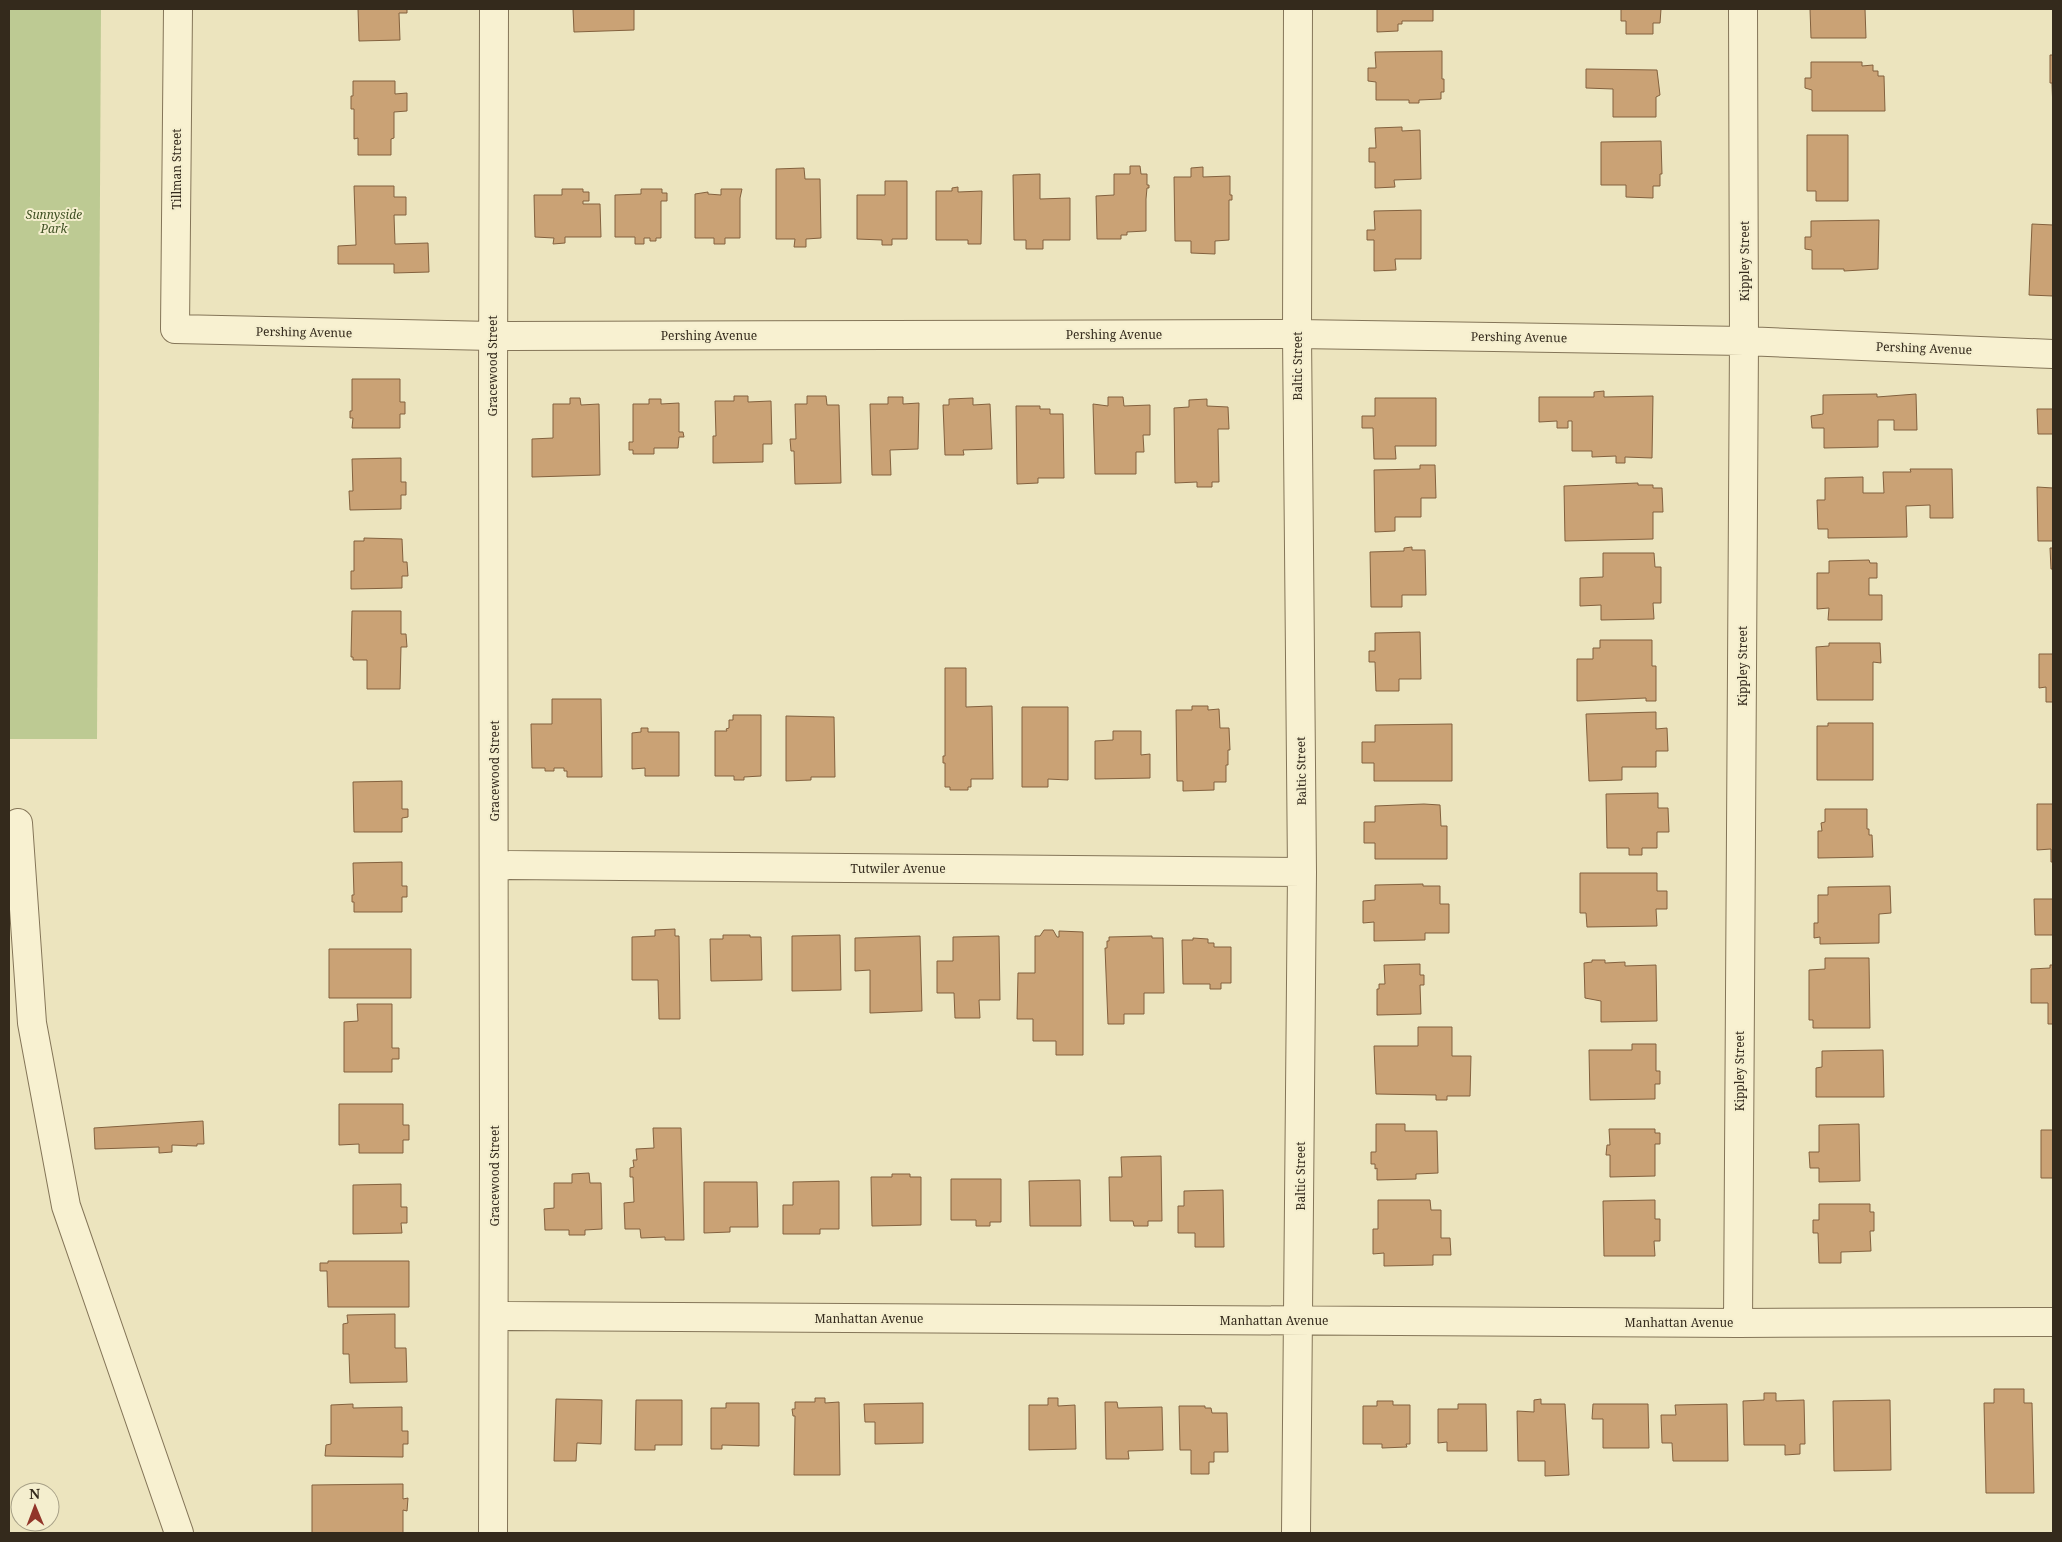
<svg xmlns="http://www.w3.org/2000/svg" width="2062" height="1542" font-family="'Noto Serif',serif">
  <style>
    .green { fill: #bdca93 }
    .building { fill: #caa275; stroke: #83613e }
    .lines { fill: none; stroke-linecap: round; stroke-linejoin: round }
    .minor-casing { stroke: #847558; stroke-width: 30 }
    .minor { stroke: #f8f1d1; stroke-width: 28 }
    .labels { text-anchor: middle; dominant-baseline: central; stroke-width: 4; stroke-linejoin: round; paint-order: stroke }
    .street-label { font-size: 12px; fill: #342a1c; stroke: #f4eece }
    .park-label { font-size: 12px; font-style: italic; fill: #3f5023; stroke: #f4eece }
  </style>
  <rect width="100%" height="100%" fill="#ece4be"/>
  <path class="green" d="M9,9H101L97,739H9Z"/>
  <path class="building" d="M358,9H407V13H399L400,40L359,41Z
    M573,9H634V30L574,32Z
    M1377,9H1433V21H1402V24H1398V31L1377,32Z
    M1621,9H1661L1660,23H1653V34H1626V21H1621Z
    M1810,9H1865L1866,38H1811Z
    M1442,51V79H1444V92H1441V99L1419,100V103H1409V100H1376V82L1368,81V68H1376L1375,52Z
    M2050,55H2053V111L2052,83H2050Z
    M1811,62H1862V66L1873,65V71H1878V76H1884L1885,111H1812V90L1805,88V78H1811Z
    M1586,69L1657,70L1660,95L1656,97V117H1613V89L1586,88Z
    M353,81H395V94L407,93V111L394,112V138L391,139V155H358V138L354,139V109H351V96H353Z
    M1402,127V131L1420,130L1421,179L1394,180L1395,187L1375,188V162H1369V148H1376L1375,128Z
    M1807,135H1848V201H1816V191H1807Z
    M1661,141L1662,174H1660V186H1653V198L1626,197V185H1601V142Z
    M1130,166H1140L1141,174H1147V185H1149V188H1147L1146,199V231L1127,232V235H1121V239H1097L1096,196L1114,195V174H1130Z
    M1203,167V177L1230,176V195H1232V200H1229V240L1215,241V254L1191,253V241H1175L1174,177H1191V168Z
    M804,168L805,179H820L821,238L806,239V247H794L795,239H776V169Z
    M1040,174V199L1070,198V240H1043V249H1026V240H1014L1013,175Z
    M885,181H907V239H892V245H882V240L857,239V195H885Z
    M354,186H394V197H406V215H394L395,244L428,243L429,272L394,273V264H338V246L356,245Z
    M958,187V192L982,191L981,244H968V240H936V191H952V188Z
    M562,189H583V192H589V201H583V204H600L601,237H565V243L553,244L554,238L535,237L534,195H562Z
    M641,189H662V193H667V201H661V238H656V241H650V238H644V244H635V237H615V195L641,194Z
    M721,189H742L740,198V238H725V244H714V238H695V194L708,192V194L721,195Z
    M1421,210V259H1395L1396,270L1374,271V240H1367V230H1375L1374,211Z
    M1879,220L1878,269L1844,271V269H1812V250L1805,249V237H1811V221Z
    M2032,224L2053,225V296L2029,295Z
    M352,379H400V402H405V414H400V428H352L353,418H350V411H352Z
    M1604,391V397L1653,396L1652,458L1625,457V463H1616V456L1592,457V451H1572V421H1568V428H1557V421L1539,422V397H1594V392Z
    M1877,394V397L1916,394L1917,430H1894V420H1878V447L1824,448V428H1812L1811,416L1823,414V395Z
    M734,396H748V402L771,401L772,444H763V462L713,463V436H716L715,401H734Z
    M807,396H826L827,405H839L841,483L795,484L794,451H791L790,439H796L795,404H807Z
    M888,397H903V404L919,403L918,449L890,450L891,475H872L870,404H888Z
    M1108,397H1123L1124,406L1150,405V435H1143L1144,452H1136V474H1095L1093,404L1108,406Z
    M570,398H580L581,405L599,404L600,475L532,477V439L553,438V404H570Z
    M973,398V405L990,404L992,449L963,450L964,455H945L943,405H949V399Z
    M1375,398H1436V446H1395L1396,459H1374L1373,428H1362V416H1375Z
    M649,399H661V404L679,403V432H683L684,437H679L678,448H654V454H633V450H629V442H633V404H649Z
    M1207,399V406L1228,407L1229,429H1218L1219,482H1212V487H1197V482L1175,483L1174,408L1189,407V400Z
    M1016,406H1040V409H1050V414H1063L1064,478H1038V483L1017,484Z
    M2037,409H2053V434H2038Z
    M401,458V482H406V495H401V509L350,510L349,491H353L352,459Z
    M1420,465H1435L1436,498H1421V517H1395V531L1375,532L1374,470L1420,469Z
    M1910,469H1952L1953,518H1930V505L1906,506L1907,537L1828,538V529H1818L1817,500H1825V478L1863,477V493H1884L1883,472H1911Z
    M1638,483V485H1653V488H1662L1663,512H1653V539L1565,541L1564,486Z
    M2037,487L2053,488V541H2038Z
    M364,538L402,539L403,562H407L408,576H402V588L351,589V571H354V541H364Z
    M1412,547V550H1425L1426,595H1402V607H1371L1370,552L1404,551V548Z
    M2050,548H2053V569H2051Z
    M1603,553H1654L1655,567H1661V603H1653L1654,619L1601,620V605L1580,606V578L1603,577Z
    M1869,560L1870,563H1877V578H1869V595H1882V620H1828L1829,608L1817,609V573H1829V561Z
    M352,611H401V634H406L407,647H401L400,689H367V660H353V657H351Z
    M1420,632L1421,679H1399V691H1376L1375,662H1369V651H1375V633Z
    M1600,640H1652V666H1656V701H1646V698L1577,701V659H1593V648H1600Z
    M1829,643H1880L1881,663L1873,662V700H1817L1816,647L1829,646Z
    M2039,654H2053V702H2046V687L2039,688Z
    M945,668H966V707L992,706L993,779H971V787H968V790H950V787H945V763H943V756H945Z
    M552,699H601L602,777H567V771H564V768H554V771H545V768H532L531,724H552Z
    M1192,706H1208V710L1219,709L1220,728H1229L1230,750H1228V765H1226V782H1214V790L1183,791V781H1177L1176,710H1192Z
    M1022,707H1068V780L1048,779V787H1022Z
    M1656,712V729L1667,728L1668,751H1656V767H1622V780L1589,781L1586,714Z
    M733,715H761V776L744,777V780H734V776H715V731H727L726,729L729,728V720H733Z
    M786,716L834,717L835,777H811V780L786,781Z
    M1828,723H1873V780H1817V726H1828Z
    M1452,724V781H1374V763H1362V742H1375V725Z
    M641,728H648V732H679V776H645V768L632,769V733L641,732Z
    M1113,731H1141V755L1150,754V778L1095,779V741L1113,740Z
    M402,781V809H408V817L402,818V832H354L353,782Z
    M1658,793V808H1668L1669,832H1657V848H1642V855H1629V848H1607L1606,794Z
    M1424,804L1440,805L1441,826H1447V859H1375V843H1364V822H1375V806Z
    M2037,804H2053V862H2051V849L2037,850Z
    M1825,809H1867V829H1869V835H1872L1873,857L1818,858V831H1822L1821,823L1825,822Z
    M402,862V886H407V897H402V912H354V902H352V895H354L353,863Z
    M1580,873H1657V891H1667V909H1656L1657,926L1587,927L1586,913H1580Z
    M1423,884V886H1440V904H1449V933H1425V940L1374,941V922L1363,923V901L1375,900V885Z
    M1890,886L1891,913L1879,914V943L1820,944V937L1814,938V923H1818V895H1828V887Z
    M2034,899H2053V935H2035Z
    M675,929V936H679L680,1019H659L658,980H632V937L655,936V930Z
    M1044,930H1053L1057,937H1059V931L1083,932V1055H1056V1041H1033V1019H1017L1018,973H1035V936H1040Z
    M723,935H750V937H761L762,980L711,981L710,939H723Z
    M840,935L841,990L792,991V936Z
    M920,936L922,1011L870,1013V970L855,971V938Z
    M999,936L1000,1000H979L980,1018H955L954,993H937V961H953V937Z
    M1152,936V938H1163L1164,993H1144V1014H1124V1024H1108L1105,948H1107V941H1109V937Z
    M1193,938L1208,939V943H1214V947H1231V983H1221V989H1210V984H1183L1182,940H1193Z
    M329,949H411V998H329Z
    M1825,958H1869L1870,1028H1813V1020H1809V970L1825,969Z
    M1592,960H1605V963L1625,962V966L1656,965L1657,1021L1601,1022V1001L1585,998L1584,963L1592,962Z
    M1420,964V975H1424V985H1420L1421,1014L1377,1015V989H1379V984H1385L1384,965Z
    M2050,965H2053V1024H2048V1003H2031V969L2050,968Z
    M357,1004H392V1048H399V1059H392V1072H344V1022L358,1021Z
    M1418,1027H1452V1056H1471L1470,1096H1447V1100H1436V1095L1376,1094L1374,1046H1418Z
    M1632,1044H1656V1071H1660V1084H1655V1099L1590,1100L1589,1050H1632Z
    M1883,1050L1884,1097H1816V1068L1822,1067V1051Z
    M339,1104H403V1125H409V1140H403V1153H359V1144L339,1145Z
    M203,1121L204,1144H197V1146L172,1145V1152L159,1153V1147L95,1149L94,1128Z
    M1376,1124H1405V1131H1437L1438,1173L1416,1174V1179L1377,1180V1168L1375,1169V1164H1371V1152H1376Z
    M1859,1124L1860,1181L1819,1182V1168H1810L1809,1152H1819V1125Z
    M653,1128H681L684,1240H665V1237L641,1238L640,1229H625L624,1203L634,1202L633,1177H630V1168L634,1167L633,1160H637L636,1149L654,1148Z
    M1609,1129H1655V1133H1660V1144H1655V1176L1610,1177V1155H1606L1607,1145H1610Z
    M2041,1130H2053V1178H2041Z
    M1161,1156L1162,1221H1148V1226H1134L1133,1221H1110L1109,1177H1122L1121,1157Z
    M589,1173L590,1183H601L602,1229L585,1230V1235H569V1230H545L544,1209L554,1208V1183H572V1174Z
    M892,1174H910V1177H921V1225L872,1226L871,1177H892Z
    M951,1179H1001V1222H990V1226H976V1220H951Z
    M1080,1180L1081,1226H1030L1029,1181Z
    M839,1181V1229H820V1234H783V1205H793V1182Z
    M704,1182H757L758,1227H730V1232L704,1233Z
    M401,1184V1207H407V1223H401L402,1233L353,1234V1185Z
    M1223,1190L1224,1247H1195V1233H1178V1206H1184V1191Z
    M1378,1200H1430L1431,1210H1441V1238H1450L1451,1255H1433V1265L1384,1266V1253L1373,1254V1229H1378Z
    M1655,1200V1219H1660V1241H1654L1655,1256H1604L1603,1201Z
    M1819,1204H1870V1212H1874V1231H1870L1871,1251L1841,1252V1263H1819L1818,1233H1813V1220H1819Z
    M328,1261H409V1307H328L327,1271H320V1263H328Z
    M395,1314V1348H406L407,1382L350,1383L349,1354H343V1324L348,1323L347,1315Z
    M1994,1389H2024V1403H2032L2034,1493H1986L1984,1403H1994Z
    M1764,1393H1776V1401L1804,1400L1805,1444H1800V1454L1785,1455V1445H1744L1743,1401L1764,1400Z
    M815,1398H825V1403L839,1402L840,1475H794L795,1416H793L792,1409H795V1402H815Z
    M1048,1398H1058V1406L1075,1405L1076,1449L1029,1450V1405H1048Z
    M556,1399L602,1400L601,1444L577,1443L576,1461H554Z
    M1541,1399V1404H1565L1569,1475L1545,1476V1461H1518L1517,1411L1534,1412V1400Z
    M636,1400H682V1445H655V1450H635Z
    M1890,1400L1891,1470L1834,1471L1833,1401Z
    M1377,1401H1393V1405H1410V1444H1406L1407,1447L1382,1448V1444H1363V1406H1377Z
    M1105,1402H1117L1118,1408L1162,1407L1163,1450L1128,1451L1129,1459H1106Z
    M726,1403H759V1446L722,1445V1449H711V1408H726Z
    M923,1403V1443L875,1444V1422H865L864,1404Z
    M353,1404V1408L402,1407V1431H408V1444H403V1457L325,1456L326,1445L331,1444V1405Z
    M1458,1404H1486L1487,1451H1447V1442L1438,1443V1409H1458Z
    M1593,1404H1648L1649,1448H1603V1419H1592Z
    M1727,1404L1728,1461H1673L1672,1443H1662L1661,1415H1676L1675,1405Z
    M1179,1406H1205V1408H1211L1212,1413H1227L1228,1452H1214V1462H1209V1474H1191V1450H1180Z
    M403,1484V1499L408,1498L407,1511L403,1510V1533H312V1485Z"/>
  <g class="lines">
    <defs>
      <path id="minor" d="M178,9L175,329L492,336L1297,334L1744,341L2053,354
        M18,823L32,1023L66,1206L179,1533
        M494,865L1302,872
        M494,1316L1738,1323L2053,1322
        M1738,1323L1744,341L1743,9
        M493,1533C496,1025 491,517 494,9
        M1296,1533L1302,872L1297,334L1298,9"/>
    </defs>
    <use href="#minor" class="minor-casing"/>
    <use href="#minor" class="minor"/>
  </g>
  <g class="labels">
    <g class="street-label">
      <text transform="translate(176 169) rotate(-90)">Tillman Street</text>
      <text transform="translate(1744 261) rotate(-90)">Kippley Street</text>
      <text transform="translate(304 332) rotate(1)">Pershing Avenue</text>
      <text x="1114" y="334">Pershing Avenue</text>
      <text x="709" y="335">Pershing Avenue</text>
      <text transform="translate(1519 337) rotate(1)">Pershing Avenue</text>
      <text transform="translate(1924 348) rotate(2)">Pershing Avenue</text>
      <text transform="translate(492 366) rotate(-90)">Gracewood Street</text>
      <text transform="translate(1297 366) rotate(-90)">Baltic Street</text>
      <text transform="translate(1742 666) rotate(-90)">Kippley Street</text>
      <text transform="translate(494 771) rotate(-90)">Gracewood Street</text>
      <text transform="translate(1301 771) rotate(-91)">Baltic Street</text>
      <text x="898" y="868">Tutwiler Avenue</text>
      <text transform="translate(1739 1071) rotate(-90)">Kippley Street</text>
      <text transform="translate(494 1176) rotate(-90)">Gracewood Street</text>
      <text transform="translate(1300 1176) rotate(-90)">Baltic Street</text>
      <text x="869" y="1318">Manhattan Avenue</text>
      <text x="1274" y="1320">Manhattan Avenue</text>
      <text x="1679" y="1322">Manhattan Avenue</text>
    </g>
    <g class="park-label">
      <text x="54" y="214">Sunnyside<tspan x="54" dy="14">Park</tspan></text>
    </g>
  </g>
  <rect width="2062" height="1542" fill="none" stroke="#342a1c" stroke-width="20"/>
  <g transform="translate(35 1507) rotate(359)"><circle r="24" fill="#f4eece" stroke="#a7a087"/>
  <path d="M0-4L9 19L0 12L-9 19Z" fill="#923529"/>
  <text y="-8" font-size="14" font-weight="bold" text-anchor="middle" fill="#342a1c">N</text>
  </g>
</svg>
